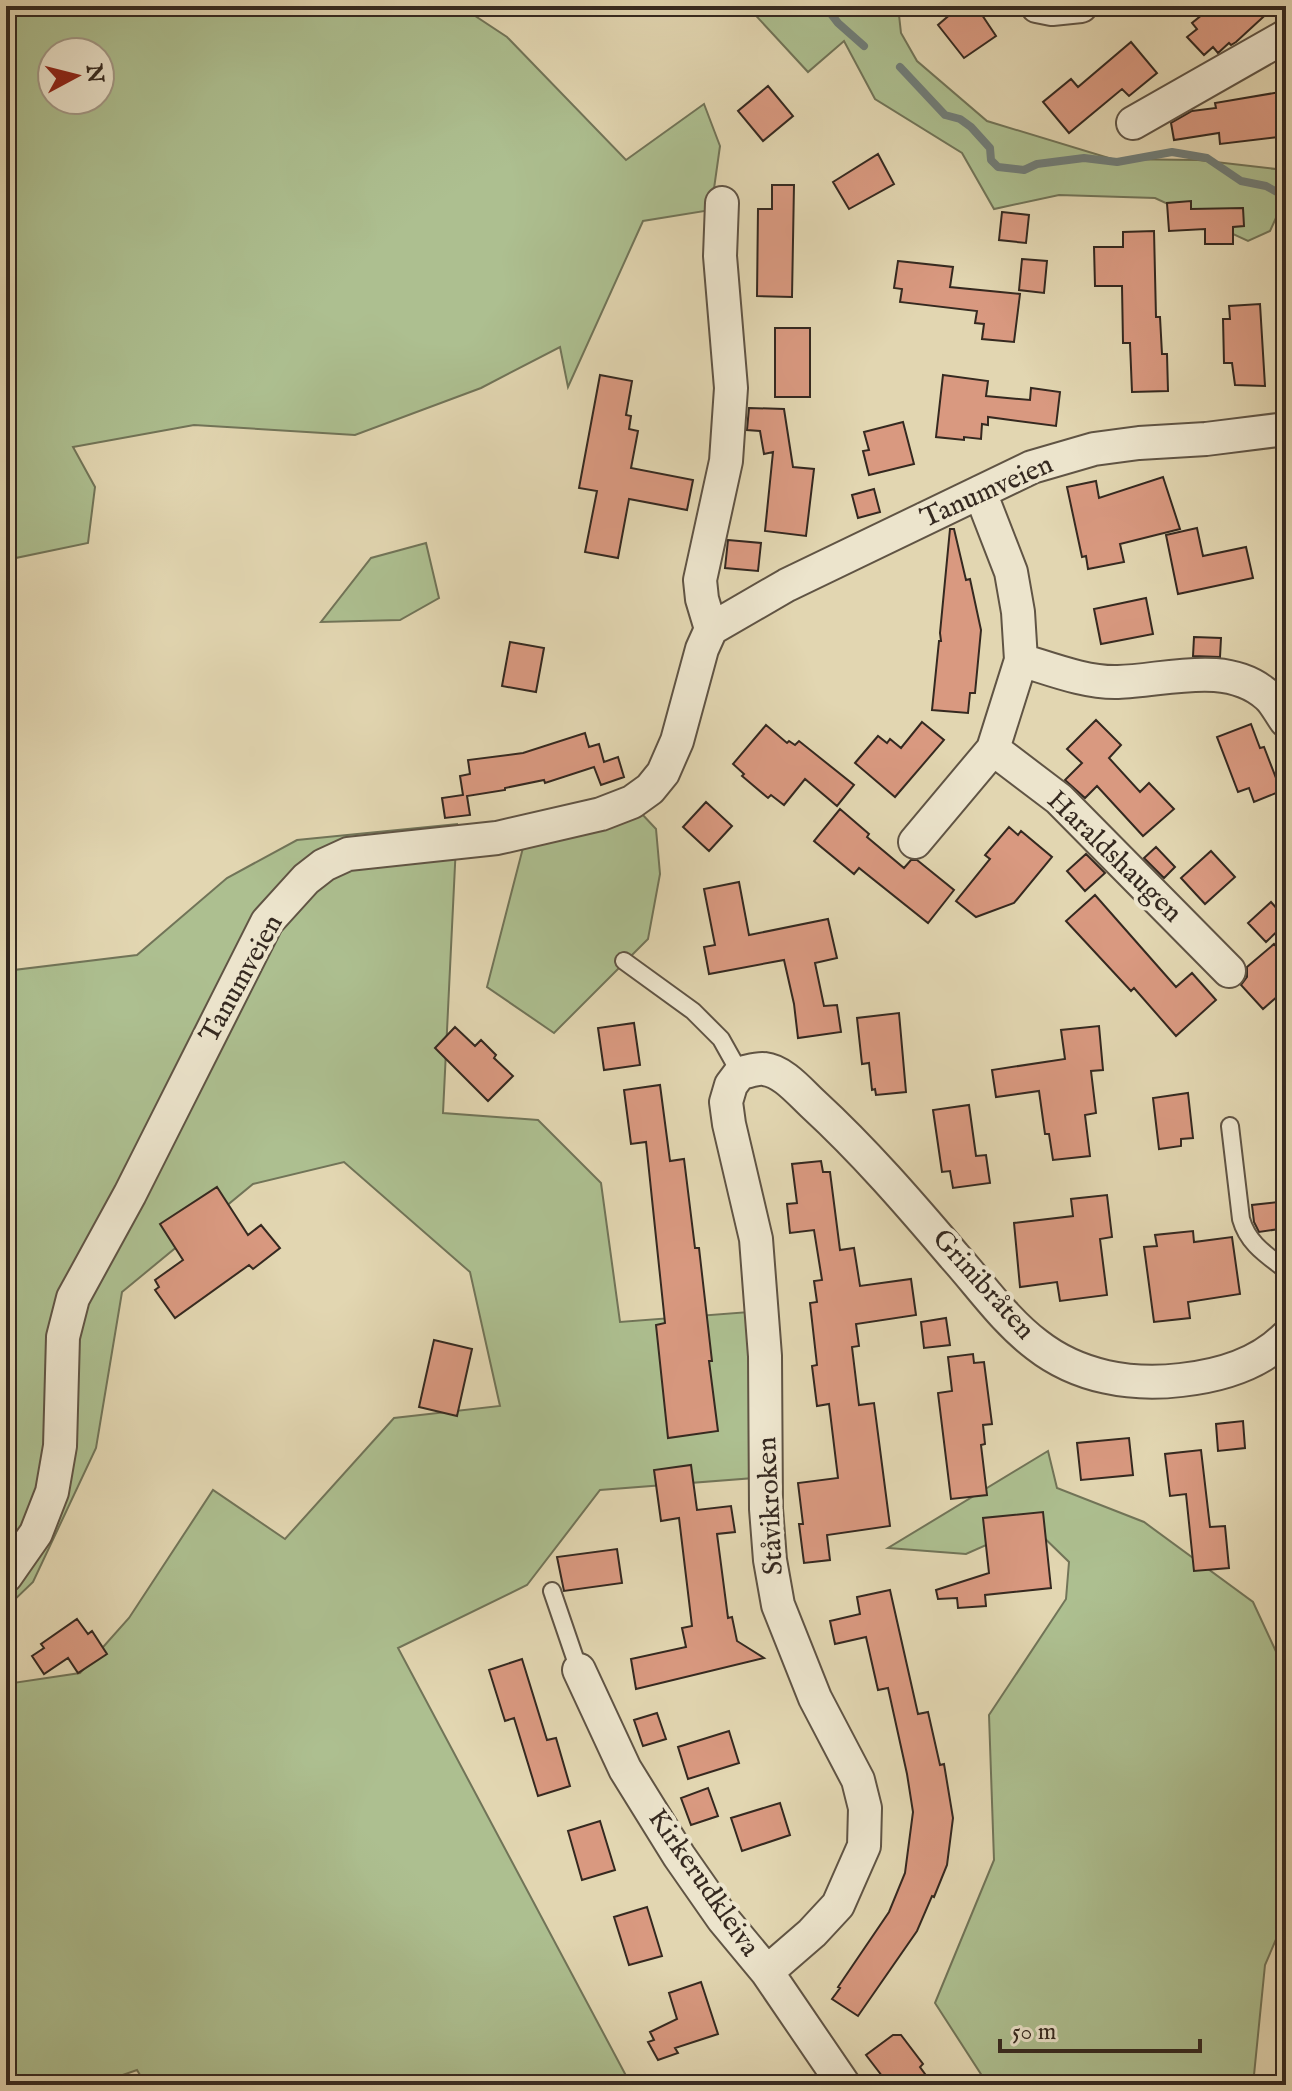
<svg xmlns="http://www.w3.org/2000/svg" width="1292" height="2091" font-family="'IM FELL English',serif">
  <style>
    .green { fill: #adbf90; stroke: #717458; stroke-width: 2; fill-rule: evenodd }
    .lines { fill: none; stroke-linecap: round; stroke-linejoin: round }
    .stream { stroke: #707e7a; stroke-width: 8 }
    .building { fill: #d99980; stroke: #352920; stroke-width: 2 }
    .service-casing { stroke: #605444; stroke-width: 20 }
    .minor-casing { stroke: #605444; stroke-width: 36 }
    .service { stroke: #ece4cc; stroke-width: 16 }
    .minor { stroke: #ece4cc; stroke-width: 32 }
    .labels { text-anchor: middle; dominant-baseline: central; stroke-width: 8; stroke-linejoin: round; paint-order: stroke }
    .street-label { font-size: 28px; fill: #352920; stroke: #ece4cc }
  </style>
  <rect width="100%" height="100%" fill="#e2d6b1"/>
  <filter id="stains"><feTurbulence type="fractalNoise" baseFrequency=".0025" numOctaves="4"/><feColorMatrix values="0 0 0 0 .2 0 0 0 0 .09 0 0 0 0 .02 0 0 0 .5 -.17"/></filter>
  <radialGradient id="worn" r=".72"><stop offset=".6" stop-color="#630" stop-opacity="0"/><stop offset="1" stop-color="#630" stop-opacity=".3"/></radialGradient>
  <path class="green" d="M6,6H460L507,37L626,160L704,104L720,146L711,210L643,221L568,387L560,347L481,388L355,435L194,425L73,447L95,487L88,543L16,558L6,576ZM52,52H100V100H52Z
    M747,6H898L901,33L917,61L987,121L1112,159L1198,160L1284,170L1286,209L1281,207L1270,231L1248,241L1155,198L1059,195L994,209L962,153L875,99L844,41L808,72Z
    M426,543L439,598L400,620L321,622L371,558Z
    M641,813L656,829L660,874L648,939L554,1033L487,987L525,840Z
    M457,824L443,1113L538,1120L601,1183L620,1322L749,1312L754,1478L600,1490L527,1585L398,1648L631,2085H146L137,2070L94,2085H6V1684L80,1673L129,1618L213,1490L285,1539L394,1418L500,1406L470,1272L344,1162L253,1184L122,1292L96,1448L33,1582L6,1608V971L137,955L227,878L297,840Z
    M1048,1451L1057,1488L1144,1522L1253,1602L1286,1673V1916L1265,1965L1253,2085H988L935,2003L994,1860L989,1715L1066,1599L1069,1562L1031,1525L966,1554L888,1548Z"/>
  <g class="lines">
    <path class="stream" d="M825,6L838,23L864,46
      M900,67L945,115L960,119L971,127L990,148L991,160L998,167L1024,170L1037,164L1084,158L1117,162L1172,152L1207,158L1241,181L1266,186L1286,197"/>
  </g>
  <path class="building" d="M960,6H976L996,36L964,58L938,25Z
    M1213,6H1275L1236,42L1231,45L1229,43L1218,53L1213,47L1204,55L1187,37L1197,29L1192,23Z
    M1131,42L1157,73L1129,96L1122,89L1069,133L1043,102L1071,79L1078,87Z
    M768,86L793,116L763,141L738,111Z
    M1286,91V136L1220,144L1219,133L1174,140L1171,123L1192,111L1216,108L1215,103Z
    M878,154L894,184L849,209L833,182Z
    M772,185H794L792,297L757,296L758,209H772Z
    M1191,201V209L1243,208L1244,226L1233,227V244H1205V229L1169,231L1167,203Z
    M1002,212L1029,215L1026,243L999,240Z
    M1154,231L1156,317H1160L1162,354H1167L1168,391L1132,392L1130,343H1123L1122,286H1095L1094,247H1123V232Z
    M1022,259L1047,261L1044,293L1019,290Z
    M898,261L953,267L950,287L1020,294L1014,342L982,339L984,324L975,323L977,311L900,302L902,289L894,288Z
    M1260,304L1265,386L1235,385L1232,363H1224L1223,319H1230L1229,306Z
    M775,328H810V397H775Z
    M600,375L632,381L626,415L631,416L629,429L638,431L631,468L693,480L687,510L629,499L618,558L585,552L597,491L579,488Z
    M943,375L988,381L986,396L1030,400L1031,388L1060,392L1056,426L988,417V425L982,424L981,439L964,437V440L936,437Z
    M749,408L784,409L793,467L814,469L806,536L765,531L773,452L764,454L760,431L747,430Z
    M903,422L914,464L869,475L863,451L869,450L864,432Z
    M1163,477L1180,529L1120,544L1124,562L1088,569L1086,556L1082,557L1067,487L1096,481L1099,498Z
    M874,489L880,512L858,518L852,495Z
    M1197,528L1203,556L1246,547L1253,578L1178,594L1166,535Z
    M950,529H954L966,580L970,579L981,630L975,693H970L968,713L932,710L939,641H941L940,633Z
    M728,540L761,543L758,571L725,568Z
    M1146,598L1153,634L1101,644L1094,609Z
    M1194,637L1221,638L1220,657L1193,656Z
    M510,642L544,648L536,692L502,686Z
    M1096,720L1121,745L1109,758L1140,792L1149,783L1174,809L1143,836L1097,786L1085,798L1065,780L1082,763L1067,749Z
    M922,722L944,740L895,797L855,763L878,736L887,743L890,739L901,748Z
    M1251,724L1260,748L1264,747L1281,791L1254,802L1249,788L1238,792L1217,737Z
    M766,725L787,743L789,741L795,745L799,741L854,785L837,806L805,779L784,805L771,795L768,798L742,776L744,774L733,764Z
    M585,733L589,747L599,744L604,762L618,757L624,777L601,785L594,767L545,783L544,780L505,788V790L467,796L470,815L445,818L442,798L463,795L460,776L470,774L468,760L523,753Z
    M706,802L732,826L709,851L683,827Z
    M840,809L869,834L867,837L904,868L911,860H917L954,890L928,923L859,868L854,874L814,841Z
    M1009,827L1018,835L1021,831L1052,857L1014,903L976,917L956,901L990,859L985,855Z
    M1156,847L1175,867L1164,878L1144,858Z
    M1211,851L1235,877L1205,904L1181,878Z
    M1086,854L1105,873L1085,891L1067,871Z
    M739,882L749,935L828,919L837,958L815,963L824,1006L837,1005L841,1032L798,1038L794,1004L784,960L709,974L704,947L715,945L704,889Z
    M1095,895L1176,987L1192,973L1216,1000L1176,1036L1134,988L1131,991L1066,921Z
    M1271,902L1286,919V923L1266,942L1248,923Z
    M1274,944L1286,957V989L1263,1009L1241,985L1247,977V967Z
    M899,1013L906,1092L876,1095L875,1089L872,1090L869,1063L862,1064L857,1018Z
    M634,1023L640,1065L604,1070L598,1028Z
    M1099,1026L1103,1070L1091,1071L1096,1113L1085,1115L1090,1156L1053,1160L1049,1134H1045L1039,1091L996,1097L992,1070L1065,1059L1061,1030Z
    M455,1027L475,1046L481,1040L496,1055L494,1058L513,1076L488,1101L435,1048Z
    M660,1085L670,1161L684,1159L695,1248H699L712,1361H709L718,1431L668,1438L656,1325L665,1323L646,1142L631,1144L624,1090Z
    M1188,1093L1193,1138L1181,1139V1146L1159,1149L1153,1098Z
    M969,1105L976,1156L986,1155L990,1183L953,1188L950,1171L942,1172L933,1110Z
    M821,1161L823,1172H830L840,1250L854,1248L860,1286L911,1279L916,1315L856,1324L859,1346L852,1347L859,1405L874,1403L890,1526L827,1535L830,1560L804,1563L799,1524H803L798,1483L838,1478L829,1404L817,1406L812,1366L817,1365L810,1303L817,1302L814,1281L822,1280L814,1230L790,1233L787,1204L797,1203L792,1164Z
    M217,1187L248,1235L261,1225L280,1248L253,1269L249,1265L175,1318L155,1290L159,1287L155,1280L183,1260L160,1224Z
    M1107,1195L1112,1237L1100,1239L1107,1295L1060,1301L1057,1282L1020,1287L1014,1223L1073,1216L1071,1199Z
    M1286,1201V1228L1259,1232L1254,1222L1252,1205Z
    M1193,1231L1194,1242L1232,1237L1240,1294L1188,1302L1190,1318L1154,1322L1144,1247L1157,1246L1155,1235Z
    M946,1318L950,1345L924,1348L921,1322Z
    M434,1340L472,1349L457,1416L419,1407Z
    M973,1354L974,1363L984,1362L992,1424L983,1425L985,1444L981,1445L987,1495L951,1499L938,1393L952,1391L948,1357Z
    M1243,1421L1245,1448L1218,1451L1216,1424Z
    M1129,1438L1133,1475L1081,1480L1077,1443Z
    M1201,1450L1210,1527L1225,1526L1229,1568L1194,1571L1186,1494L1170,1496L1165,1454Z
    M691,1465L697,1510L731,1506L735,1532L717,1534L728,1618L732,1617L737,1641L764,1658L636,1689L631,1659L686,1647L682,1628L692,1626L679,1518L661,1521L654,1470Z
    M1043,1512L1051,1588L985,1595L986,1606L958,1608L957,1598L938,1599L936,1590L989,1573L983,1518Z
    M617,1549L622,1583L564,1591L557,1557Z
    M890,1590L918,1714L928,1712L940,1765L944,1764L953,1818L947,1865L934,1897L932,1896L917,1931L858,2016L832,1999L840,1988L838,1987L889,1912L905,1873L913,1812L907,1774L888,1688L878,1690L866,1637L835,1644L830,1621L860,1614L857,1597Z
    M77,1619L88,1634L92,1631L107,1654L78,1673L68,1658L44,1674L32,1656L44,1648L41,1644Z
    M522,1659L547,1740L556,1738L570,1786L538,1796L514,1718L505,1721L489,1670Z
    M657,1713L666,1739L643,1746L634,1720Z
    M729,1731L739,1763L688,1779L678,1747Z
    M708,1788L718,1816L691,1825L681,1798Z
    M780,1803L790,1835L742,1851L731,1818Z
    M600,1821L615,1870L582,1880L568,1831Z
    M647,1907L662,1956L629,1965L614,1917Z
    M701,1982L718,2034L675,2048L678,2053L658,2060L648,2042L654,2040L650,2032L677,2019L669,1993Z
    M893,2035H901L923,2064L920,2067L933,2085H889L866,2055Z"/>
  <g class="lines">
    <defs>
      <path id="service" d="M624,961L693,1011L721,1039L740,1073
        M1230,1126L1241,1219C1248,1244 1267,1255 1286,1270
        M552,1591L579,1670"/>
      <path id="minor" d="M1037,6L1052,9L1081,6
        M1133,123L1286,36
        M711,629L702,599L700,580L726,461L731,388L720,256L722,203
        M1021,660C1051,669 1086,683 1118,682C1165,681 1227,659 1268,696C1275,702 1280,713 1286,721
        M993,749L1059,799L1229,971
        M915,842L993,749L1021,660L1018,612L1011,572L980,492
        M6,1576L36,1533L52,1492L60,1446L63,1337L73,1298L130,1194L267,922L306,879L324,865L348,854L497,838L601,814L632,802L650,789L663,773L677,741L702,649L711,629L787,585L1032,467L1094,449L1139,443L1206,439L1286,429
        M579,1670L625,1769L679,1856L723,1919L767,1972L844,2085
        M767,1972L812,1933L838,1905L864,1846L865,1808L858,1780L815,1698L778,1605L770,1560L766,1509L765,1356L756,1239L729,1124L726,1102L731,1085L740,1073C747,1072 757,1068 764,1069C783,1071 800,1092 813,1104C864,1151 909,1203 954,1256C981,1286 1005,1321 1037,1345C1078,1377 1131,1386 1181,1380C1219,1376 1259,1364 1286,1337"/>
    </defs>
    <use href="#service" class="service-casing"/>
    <use href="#minor" class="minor-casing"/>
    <use href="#service" class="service"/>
    <use href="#minor" class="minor"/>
  </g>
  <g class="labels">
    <g class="street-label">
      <text transform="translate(987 492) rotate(-24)">Tanumveien</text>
      <text transform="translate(1114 857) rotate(44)">Haraldshaugen</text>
      <text transform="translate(242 979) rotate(-61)">Tanumveien</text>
      <text transform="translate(983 1285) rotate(48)">Grinibråten</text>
      <text transform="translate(771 1506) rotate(-93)">Ståvikroken</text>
      <text transform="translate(703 1883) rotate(55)">Kirkerudkleiva</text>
    </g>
  </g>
  <rect width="1292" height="2091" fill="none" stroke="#e2d6b1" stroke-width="32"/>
  <rect x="8" y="8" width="1276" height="2075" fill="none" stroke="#352920" stroke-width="4"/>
  <rect x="16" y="16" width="1260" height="2059" fill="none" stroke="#352920" stroke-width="2"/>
  <g transform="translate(76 76) rotate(83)"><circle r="38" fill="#ece4cc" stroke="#a39987" stroke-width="2"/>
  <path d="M0-6L14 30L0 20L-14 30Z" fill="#8f2418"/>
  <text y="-12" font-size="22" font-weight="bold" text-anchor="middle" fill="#352920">N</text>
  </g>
  <path d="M1000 2039v12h200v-12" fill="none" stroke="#352920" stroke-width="4"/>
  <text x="1012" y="2039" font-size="24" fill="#352920" stroke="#ece4cc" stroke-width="6" paint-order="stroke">50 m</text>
  <rect width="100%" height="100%" filter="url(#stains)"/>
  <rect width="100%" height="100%" fill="url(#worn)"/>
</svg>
